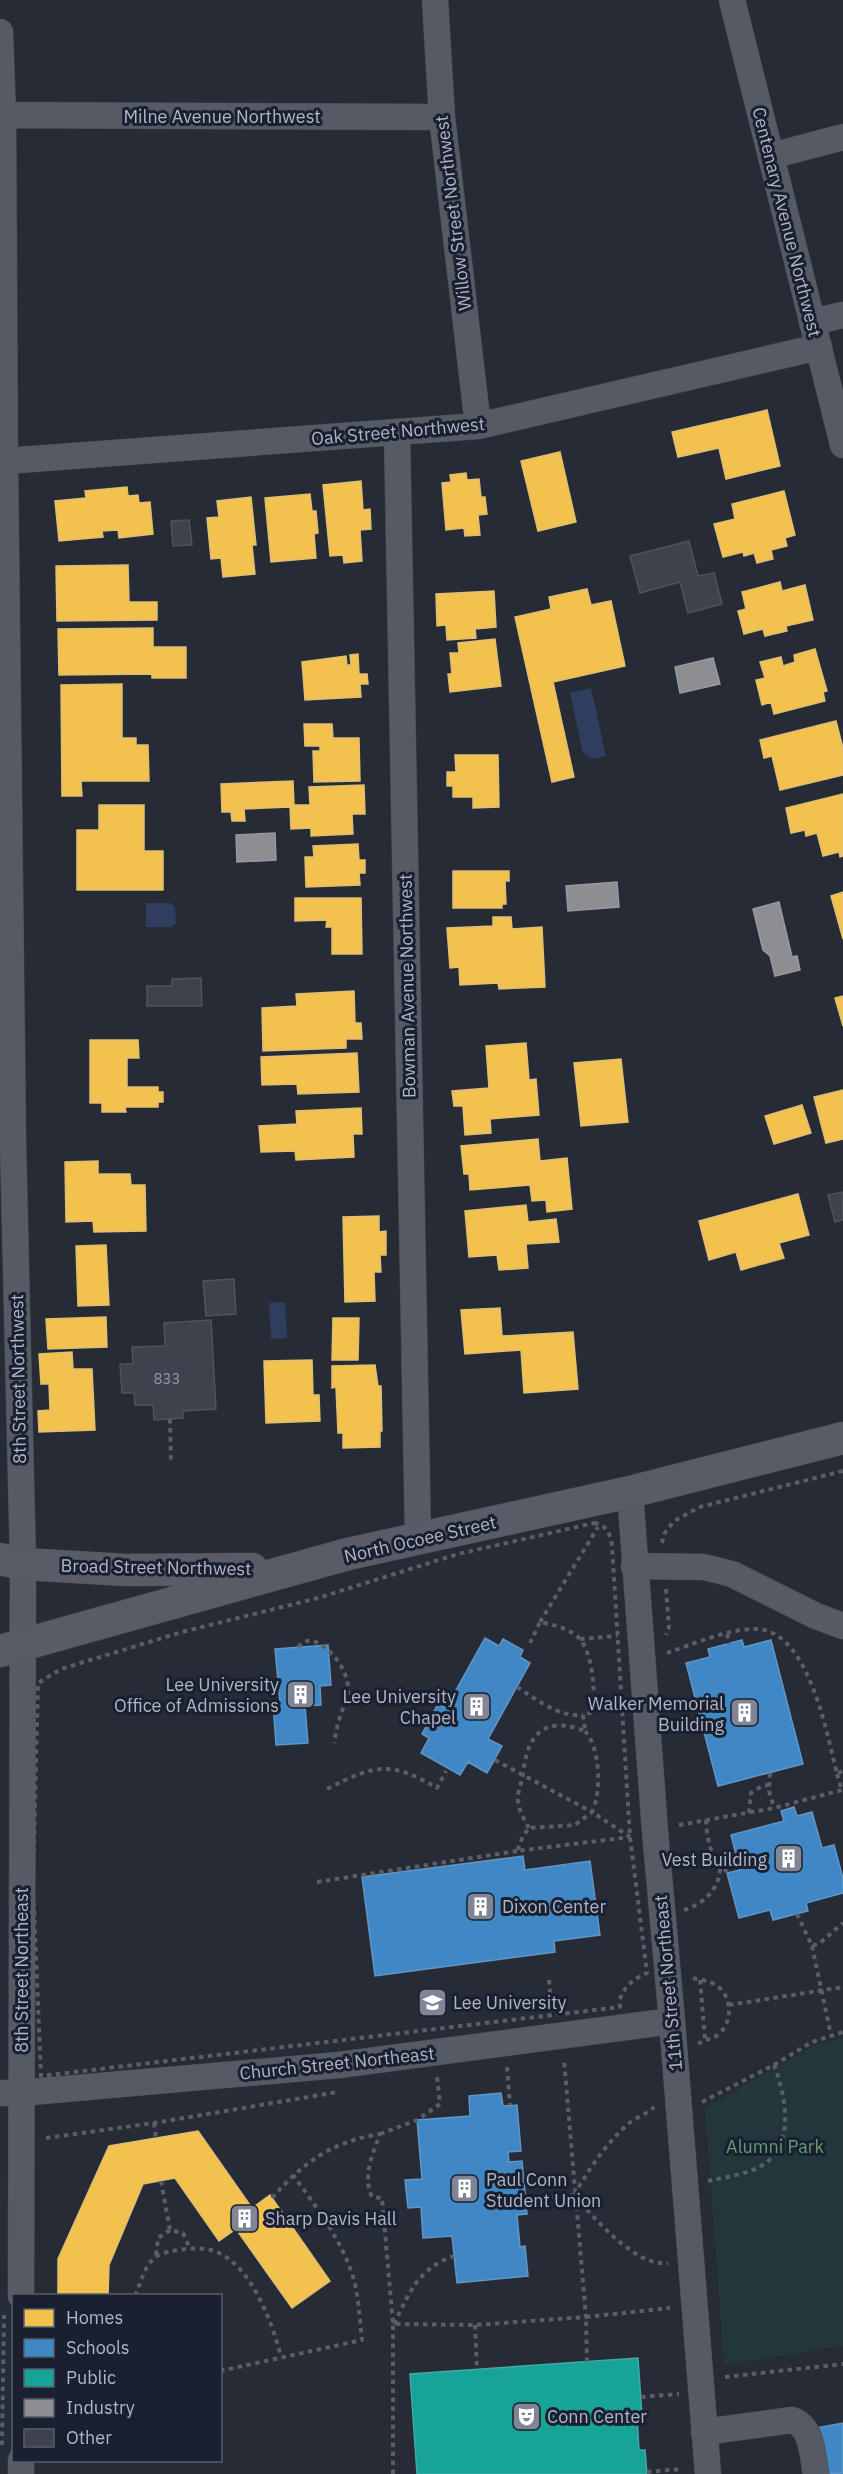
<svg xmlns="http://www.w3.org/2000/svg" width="843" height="2474" font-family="'IBM Plex Sans',sans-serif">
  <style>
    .green { fill: #23363c }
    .water { fill: #2f3e5f }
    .homes { fill: #f2c14e; stroke: #debe73; stroke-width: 1.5 }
    .schools { fill: #3f88c5; stroke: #6196c6; stroke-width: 1.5 }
    .public { fill: #17a398; stroke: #45a9a6; stroke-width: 1.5 }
    .industry { fill: #8d8d92; stroke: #9799a2; stroke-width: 1.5 }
    .building { fill: #3e424c; stroke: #4e535e; stroke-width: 1.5 }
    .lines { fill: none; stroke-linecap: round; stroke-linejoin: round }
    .minor-casing { stroke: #43464f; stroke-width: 27 }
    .major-casing { stroke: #434852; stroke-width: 33 }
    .path { stroke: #595e67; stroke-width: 4; stroke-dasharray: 4.5 4.5; stroke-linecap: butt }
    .minor { stroke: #565a64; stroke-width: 26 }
    .major { stroke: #595c66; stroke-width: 32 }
    .labels { text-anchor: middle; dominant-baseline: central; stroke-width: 6; stroke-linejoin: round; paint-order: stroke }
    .number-label { font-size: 15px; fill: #9399a9 }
    .street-label { font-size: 18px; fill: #afb6c8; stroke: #192131 }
    .poi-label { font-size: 18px; fill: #afb6c8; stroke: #192131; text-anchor: start }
    .park-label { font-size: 18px; fill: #639c75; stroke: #192131 }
  </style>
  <rect width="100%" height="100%" fill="#262b36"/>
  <path class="green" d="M843,2038V2346L724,2365L705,2108L816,2044Z"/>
  <path class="water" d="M591,688L606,756L591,759L583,753L570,693Z
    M146,903H170L175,907L176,923L171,927H146Z
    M285,1302L287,1338L271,1339L269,1303Z"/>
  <path class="homes" d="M767,410L780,466L726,479L719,448L678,457L672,432Z
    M560,452L576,522L538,531L521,461Z
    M466,473L467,480L479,479L481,497H485L487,514L478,515L480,535L465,536L464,528L446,530L442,483L451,482L450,475Z
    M361,481L363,510L370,509L371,529L360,530L362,561L344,563L343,555L330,556L323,485Z
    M127,487L128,496L138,495L139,503L150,502L153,534L119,538L118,530L102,531L103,537L59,541L55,501L86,498L85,491Z
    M784,491L795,535L785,538L787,546L771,550L773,559L757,563L754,553L744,556L743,552L723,557L714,524L735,519L732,504Z
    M310,494L312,511H316L318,533L314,534L316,558L271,562L265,498Z
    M251,497L256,545H252L255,574L223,577L221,558L211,559L207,518L219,517L217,501Z
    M128,565L129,602H157V620L57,621L56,566Z
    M780,582L782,591L805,585L813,620L786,626L787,631L765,636L763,629L744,634L738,611L746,609L742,592Z
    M587,589L591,605L611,601L625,666L553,682L574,777L552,782L515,617L551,609L549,597Z
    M494,591L496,627L475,629L476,638L447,640L446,625L437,626L436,594Z
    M153,628V647H186V678H152V674L59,675L58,629Z
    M495,639L501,686L450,692L448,674H452L450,653H459L458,643Z
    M815,649L827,691L823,692L825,701L774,714L771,702L762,705L756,680L765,678L760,662L781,657L783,666L795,662L794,655Z
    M358,654L359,674H367L368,684H360L361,697L305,700L302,662L346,656L347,665H351L350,655Z
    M122,684V738H136V745H148L149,781H81L82,796H62L61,685Z
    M836,721L843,748V775L780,790L772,756L764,758L760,740Z
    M304,724H332L333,738H359L360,781L314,782L313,751H320V746H305Z
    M455,755H498L499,807L473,808V797H453V786H447V772H456Z
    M293,781L294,805H310L309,787L364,785L365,814H352L353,834L311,836V828L291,829L290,807L244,809L245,821H232L231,812H222L221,784Z
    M843,794V856L840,857L839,852L823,856L817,833L806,836L805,830L791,833L786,808Z
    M99,805H144V851H163V890H77V830H99Z
    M358,844L359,860H365V873H359L360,885L306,887L305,857H314L313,846Z
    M453,871H509V881H505L506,904H502V908H453Z
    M843,892V939L831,896Z
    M295,898H361L362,954H332V927H326L327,920L295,921Z
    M493,917H511L512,929L542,927L545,987L499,989L498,983L460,985L459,967L450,968L447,928L493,926Z
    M354,991L355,1023H361L362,1039H346V1048L263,1051L262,1008L297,1006L296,994Z
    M843,996V1026L835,998Z
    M90,1040H138L139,1058H127V1087H158V1092H163V1102H158V1107H125L126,1112H102V1103H90Z
    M526,1043L529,1080L536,1079L539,1115L490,1119L491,1133L465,1135L463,1106H454L452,1091L489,1088L486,1046Z
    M357,1053L359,1092L298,1094L297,1084L262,1085L261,1057Z
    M621,1059L628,1122L581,1126L574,1063Z
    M843,1090V1139L826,1143L814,1097Z
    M802,1105L811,1133L774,1144L765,1116Z
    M361,1108L362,1134H353L354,1157L296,1160L295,1151L261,1152L259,1126L297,1124L296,1111Z
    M538,1139L540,1161L567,1158L572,1209L547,1212L546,1200L532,1201L530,1185L470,1190L469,1174H464L461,1146Z
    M98,1161V1174H130L131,1185H145L146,1231L94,1232L93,1221L66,1222L65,1162Z
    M798,1194L809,1235L779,1243L784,1258L741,1270L736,1252L709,1260L699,1221Z
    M526,1205L528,1222L556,1219L559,1242L526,1244L528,1268L499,1270L497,1255L469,1257L465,1211Z
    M379,1216V1232L386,1231V1255H380L381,1272H374L375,1301L345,1302L343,1217Z
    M106,1245L109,1305L78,1306L76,1246Z
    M500,1308L502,1336L573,1332L578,1389L524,1393L521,1350L465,1354L461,1310Z
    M106,1317L107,1347L48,1349L46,1319Z
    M333,1318H359L358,1360H332Z
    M72,1352L73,1369H92L95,1430L39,1432L38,1411L50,1410L49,1384H41L39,1354Z
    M312,1360L313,1395H319L320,1421L266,1423L264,1361Z
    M375,1365L378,1386H381L382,1431H380V1447L343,1448V1433H338L336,1387L332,1388V1366Z
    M198,2131L252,2208L270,2195L330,2281L292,2308L236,2229L219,2241L175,2178L143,2184L109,2265L108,2296H58V2259L109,2146Z"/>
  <path class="schools" d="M485,1638L499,1646L503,1639L523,1650L520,1657L530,1663L488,1739L502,1746L487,1773L468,1762L460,1775L421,1753L429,1738L422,1734L438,1704L446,1708Z
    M742,1640L744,1647L771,1640L803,1764L718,1786L686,1663L710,1657L708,1649Z
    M328,1645L331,1685L320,1686L321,1705L305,1706L308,1743L276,1745L273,1702H280L275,1649Z
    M794,1807L797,1816L812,1812L822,1848L834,1845L843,1878V1893L806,1903L808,1911L773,1920L770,1910L739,1918L727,1873L740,1870L731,1835L784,1821L781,1811Z
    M523,1856L525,1870L590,1861L600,1935L554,1941L555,1952L375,1976L362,1877Z
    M501,2093L503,2106L517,2105L521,2151L508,2152L509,2162L522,2161L527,2214L517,2215L520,2247L525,2246L528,2276L457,2283L452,2236L423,2238L421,2207L408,2208L405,2180L422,2179L417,2120L470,2116L469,2096Z
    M843,2423V2473L824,2474L816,2428Z"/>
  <path class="public" d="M638,2358L642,2416L637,2417L639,2450H645L647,2474H417L410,2374Z"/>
  <path class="industry" d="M713,658L720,684L680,693L675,667Z
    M275,833L276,860L237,862L236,835Z
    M617,882L619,907L568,911L566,886Z
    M779,902L792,957L797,956L800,970L775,976L770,956L763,950L753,909Z"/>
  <path class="building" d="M189,520L192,545L173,546L171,521Z
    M689,541L698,576L714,573L722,604L688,613L680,582L640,593L630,556Z
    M201,978L202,1006H147V986H172V979Z
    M843,1192V1220L835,1222L828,1195Z
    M234,1279L236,1314L206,1316L203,1281Z
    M211,1320L216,1409L183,1411V1418L154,1420L153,1405H135L134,1393H122L120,1364H133L132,1347L165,1346L164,1323Z"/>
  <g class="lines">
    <defs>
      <path id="minor" d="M435,0L442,117L478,426
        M732,0L843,445
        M0,32L3,115L5,461L13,1141L23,1564L21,2296
        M0,115L442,117
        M771,156L843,137
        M812,322L843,315
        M397,433L418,1539
        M5,461L478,426L819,347
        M630,1492L655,1831L672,2021L708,2474
        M634,1566L704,1567L732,1574L816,1616L843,1626
        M0,2093H20L339,2065L672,2021
        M704,2432L792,2420C813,2427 812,2455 816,2474
        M21,2460V2474"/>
      <path id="major" d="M0,1559L23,1564L126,1570L252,1569
        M0,1651L348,1554L630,1492L843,1438"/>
    </defs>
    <use href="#minor" class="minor-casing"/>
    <use href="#major" class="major-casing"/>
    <path class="path" d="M170,1419L171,1463
      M594,1523C607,1525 610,1534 612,1545L630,1837L647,1973C633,1979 623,1987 619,2002L620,2007L41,2076L33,1885L38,1683L61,1669L182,1632L318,1598L458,1554Z
      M662,1543L664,1534L674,1521L700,1507L843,1471
      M666,1589L669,1627L666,1635
      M540,1622L598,1527
      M727,1634L729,1644
      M580,1639L617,1636
      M298,1647C304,1640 310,1639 318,1643C335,1652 350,1674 348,1694C348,1699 344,1706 342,1711C338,1722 336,1732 334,1743
      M667,1653C694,1644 727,1629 756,1629C809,1630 827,1735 837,1774L843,1770
      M517,1687C538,1700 557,1717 583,1715
      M585,1731C600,1747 602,1792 592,1812L630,1837
      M495,1760L592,1812L575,1825L529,1828L523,1836L517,1851L630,1837
      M770,1773L769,1791L774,1808
      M837,1774L842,1791
      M327,1789C374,1765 390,1760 437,1788L446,1771
      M749,1813L751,1793L762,1786L769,1785
      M706,1820C707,1839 711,1864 730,1873
      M679,1825L774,1808L842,1790
      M529,1828C524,1819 517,1808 518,1797C518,1790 522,1782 523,1774C527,1735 544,1715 585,1731L583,1715L592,1712L594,1706C594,1686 593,1654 579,1638C569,1628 553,1625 540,1622L530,1643
      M317,1882L517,1851
      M684,1910C704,1904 721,1888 720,1865
      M797,1914L812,1946L820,1943L843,1923
      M812,1946L831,2035
      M693,1978C700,1980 710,1981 716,1985C732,1996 733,2020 720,2033C714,2039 705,2039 698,2044
      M549,1980L552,2014
      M700,1980L705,2039
      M729,2005L843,1987
      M507,2067L510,2105
      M702,2102L774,2065L812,2042L843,2032
      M154,2123L156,2138
      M380,2134L417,2120L440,2104L437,2076
      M46,2138L154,2123L338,2092
      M161,2181L170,2230L183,2233L190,2249
      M708,2181C725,2177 745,2175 761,2166C796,2146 786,2096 774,2065
      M574,2195C589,2169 605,2145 628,2124C635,2118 649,2113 654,2107
      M575,2196C594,2218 637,2268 668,2263
      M272,2198C304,2162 331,2142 380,2134C373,2153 362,2177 372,2197L382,2198L393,2324
      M525,2199L574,2195
      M156,2255L158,2238L170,2230
      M135,2296C149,2261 147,2253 187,2249C197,2248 210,2248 219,2253C252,2268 273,2324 281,2357
      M394,2324C410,2291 418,2269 454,2256
      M475,2325L477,2369
      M587,2362L586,2317L670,2308
      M220,2371L362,2340C360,2322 359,2303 355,2284C345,2244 317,2208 293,2175
      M725,2377L843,2364
      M641,2397L679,2394
      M2,2445L4,2315
      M647,2472L682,2469
      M393,2474V2324L475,2325L586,2317L564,2060"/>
    <use href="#minor" class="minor"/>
    <use href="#major" class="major"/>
  </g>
  <defs>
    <symbol id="building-square" viewBox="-11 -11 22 22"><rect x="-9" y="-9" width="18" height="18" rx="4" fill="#7f8595" stroke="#192131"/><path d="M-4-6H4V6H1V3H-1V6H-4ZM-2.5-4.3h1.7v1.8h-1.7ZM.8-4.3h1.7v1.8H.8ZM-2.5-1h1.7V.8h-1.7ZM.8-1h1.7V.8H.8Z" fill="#fff"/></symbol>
    <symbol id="university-square" viewBox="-11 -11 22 22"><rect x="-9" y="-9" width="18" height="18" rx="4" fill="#7f8595" stroke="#192131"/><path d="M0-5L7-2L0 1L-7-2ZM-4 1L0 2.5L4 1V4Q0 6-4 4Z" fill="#fff"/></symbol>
    <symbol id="theatre-square" viewBox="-11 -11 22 22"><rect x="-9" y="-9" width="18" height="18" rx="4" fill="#7f8595" stroke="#192131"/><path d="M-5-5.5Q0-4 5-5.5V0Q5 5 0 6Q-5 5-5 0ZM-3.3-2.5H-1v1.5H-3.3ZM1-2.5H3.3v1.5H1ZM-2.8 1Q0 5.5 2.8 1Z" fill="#fff"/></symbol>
  </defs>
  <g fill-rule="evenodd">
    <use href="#building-square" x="284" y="1678" width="33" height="33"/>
    <use href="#building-square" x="460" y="1690" width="33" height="33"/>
    <use href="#building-square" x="728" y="1696" width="33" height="33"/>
    <use href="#building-square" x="772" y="1842" width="33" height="33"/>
    <use href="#building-square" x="464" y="1890" width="33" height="33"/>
    <use href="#university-square" x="416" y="1986" width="33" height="33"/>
    <use href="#building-square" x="448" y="2172" width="33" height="33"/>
    <use href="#building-square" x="228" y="2202" width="33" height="33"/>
    <use href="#theatre-square" x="510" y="2400" width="33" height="33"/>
  </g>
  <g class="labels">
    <g class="number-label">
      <text x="167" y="1378">833</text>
    </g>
    <g class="street-label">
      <text x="222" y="116">Milne Avenue Northwest</text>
      <text transform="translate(453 213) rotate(-97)">Willow Street Northwest</text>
      <text transform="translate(787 222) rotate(76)">Centenary Avenue Northwest</text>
      <text transform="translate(398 431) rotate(-5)">Oak Street Northwest</text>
      <text transform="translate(407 986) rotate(-91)">Bowman Avenue Northwest</text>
      <text transform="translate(18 1379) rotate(-91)">8th Street Northwest</text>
      <text transform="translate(420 1539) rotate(-13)">North Ocoee Street</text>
      <text transform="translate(156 1567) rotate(1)">Broad Street Northwest</text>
      <text transform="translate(21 1970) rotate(-90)">8th Street Northeast</text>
      <text transform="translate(668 1983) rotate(-95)">11th Street Northeast</text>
      <text transform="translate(337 2063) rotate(-6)">Church Street Northeast</text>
    </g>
    <g class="poi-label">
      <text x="279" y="1684" text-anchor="end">Lee University<tspan x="279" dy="21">Office of Admissions</tspan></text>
      <text x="456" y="1696" text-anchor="end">Lee University<tspan x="456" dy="21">Chapel</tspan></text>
      <text x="724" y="1703" text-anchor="end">Walker Memorial<tspan x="724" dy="21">Building</tspan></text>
      <text x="767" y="1859" text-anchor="end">Vest Building</text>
      <text x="502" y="1906">Dixon Center</text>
      <text x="453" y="2002">Lee University</text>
      <text x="486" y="2179">Paul Conn<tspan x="486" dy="21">Student Union</tspan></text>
      <text x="265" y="2218">Sharp Davis Hall</text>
      <text x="547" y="2416">Conn Center</text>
    </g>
    <g class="park-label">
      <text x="775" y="2146">Alumni Park</text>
    </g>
  </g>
  <rect x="12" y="2294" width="210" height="168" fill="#192131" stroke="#555d6d" stroke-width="1.5"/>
  <rect x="24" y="2309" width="30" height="18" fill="#f2c14e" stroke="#555d6d" stroke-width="1.5"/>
  <text x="66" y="2324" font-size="18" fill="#afb6c8">Homes</text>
  <rect x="24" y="2339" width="30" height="18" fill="#3f88c5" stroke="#555d6d" stroke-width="1.5"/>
  <text x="66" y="2354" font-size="18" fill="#afb6c8">Schools</text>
  <rect x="24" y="2369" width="30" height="18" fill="#17a398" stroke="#555d6d" stroke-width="1.5"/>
  <text x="66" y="2384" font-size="18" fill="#afb6c8">Public</text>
  <rect x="24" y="2399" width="30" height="18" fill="#8d8d92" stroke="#555d6d" stroke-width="1.5"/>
  <text x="66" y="2414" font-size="18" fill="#afb6c8">Industry</text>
  <rect x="24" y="2429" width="30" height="18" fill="#3e424c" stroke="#555d6d" stroke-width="1.5"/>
  <text x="66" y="2444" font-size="18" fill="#afb6c8">Other</text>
</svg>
